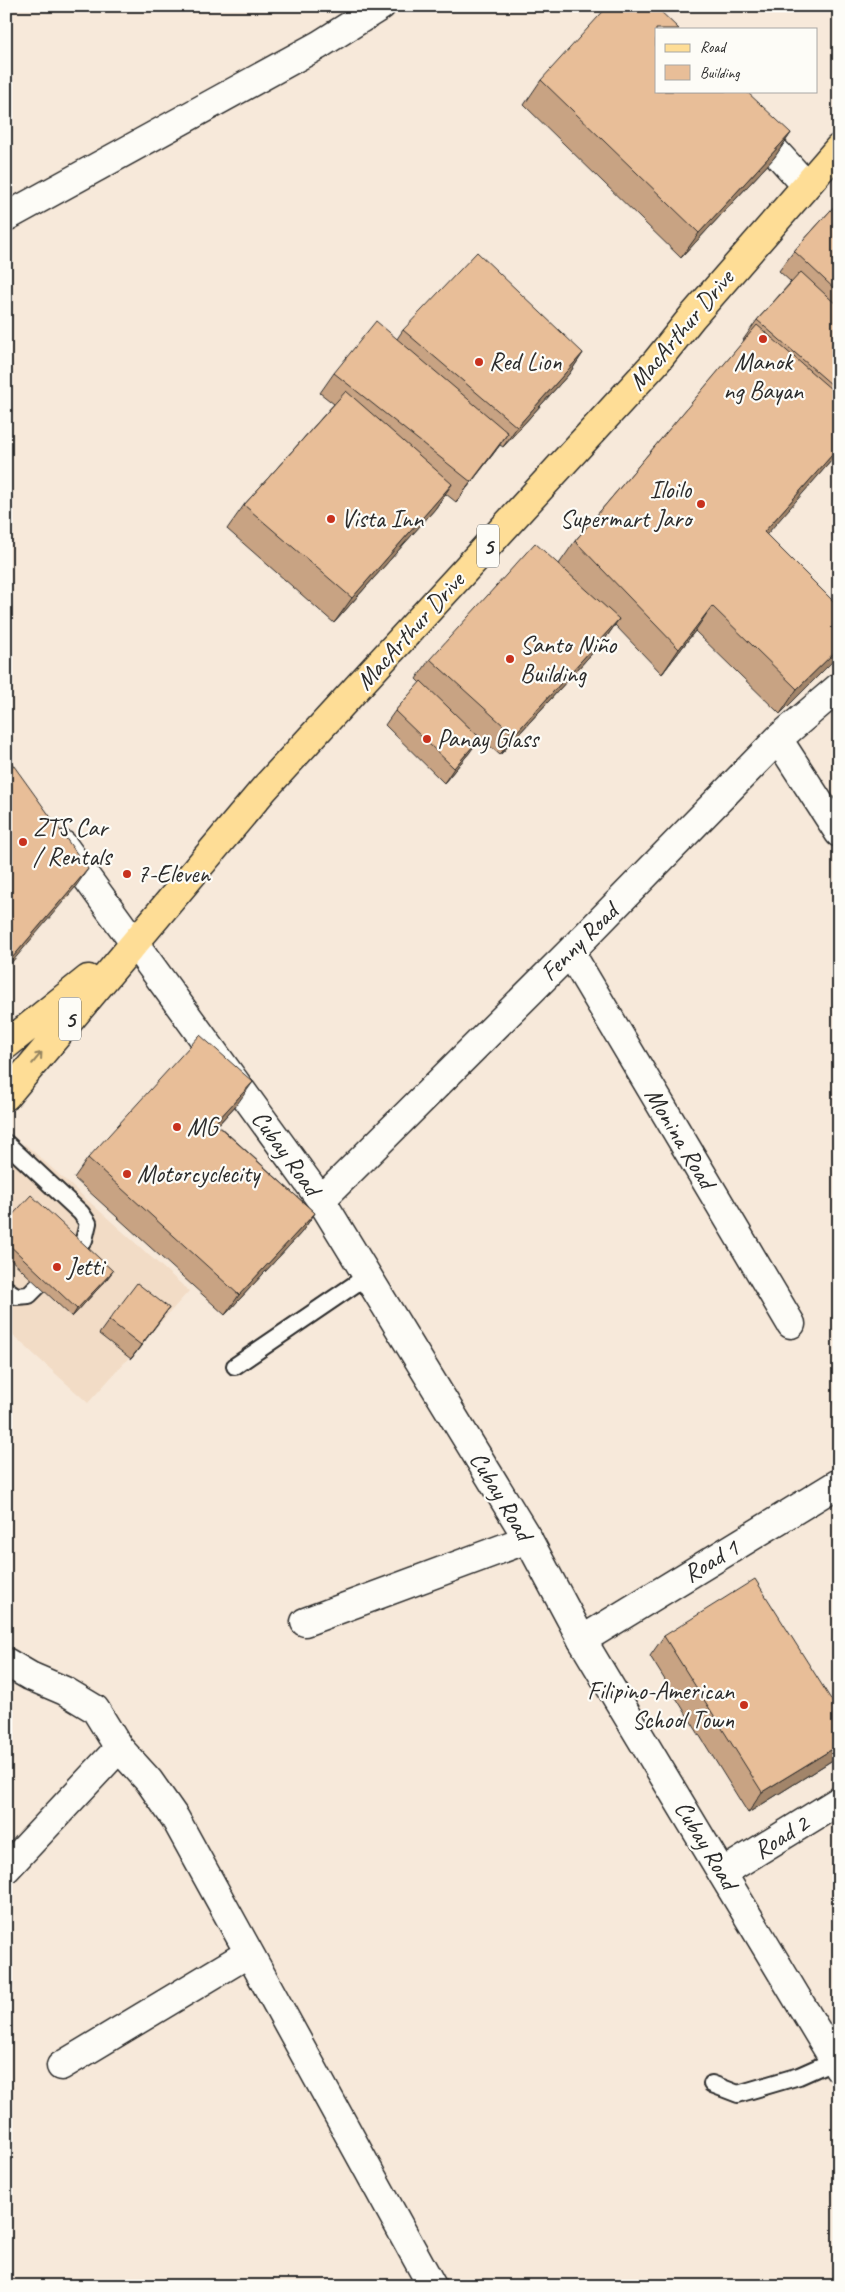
<svg xmlns="http://www.w3.org/2000/svg" width="845" height="2292" font-family="Caveat,sans-serif">
  <style>
    .built { fill: #f2dcc6 }
    .lines { fill: none; stroke-linecap: round; stroke-linejoin: round }
    .lane-casing { stroke: #2b2b2b; stroke-width: 20 }
    .street-casing { stroke: #2b2b2b; stroke-width: 31 }
    .secondary-casing { stroke: #2b2b2b; stroke-width: 31 }
    .primary-casing { stroke: #2b2b2b; stroke-width: 31 }
    .lane { stroke: #fdfcf7; stroke-width: 16 }
    .street { stroke: #fdfcf7; stroke-width: 28 }
    .secondary { stroke: #fdfcf7; stroke-width: 28 }
    .primary { stroke: #fedd96; stroke-width: 28 }
    .wall { fill: #c8a383; stroke: #2b2b2b }
    .shaded-wall { fill: #a2856a; stroke: #2b2b2b }
    .building { fill: #e8be98; stroke: #2b2b2b }
    .oneway { stroke: #948460 }
    .poi-dot { fill: #c8321e; stroke: #fdfcf7; stroke-width: 2 }
    .labels { text-anchor: middle; dominant-baseline: central; stroke-width: 4.5; stroke-linejoin: round; paint-order: stroke }
    .shield { fill: #fdfcf7; stroke: #6a6a68; stroke-width: 1 }
    .shield-label { font-size: 24px; font-weight: bold; fill: #2b2b2b }
    .street-label { font-size: 25px; fill: #2b2b2b; stroke: #fdfcf7 }
    .poi-label { font-size: 25px; fill: #2b2b2b; stroke: #fdfcf7; text-anchor: start }
  </style>
  <rect width="100%" height="100%" fill="#f7e9da"/>
  <filter id="ink" filterUnits="userSpaceOnUse"><feTurbulence type="fractalNoise" baseFrequency=".02" numOctaves="2"/><feDisplacementMap in="SourceGraphic" scale="10" xChannelSelector="R" yChannelSelector="G"/><feConvolveMatrix kernelMatrix="1 2 1 2 8 2 1 2 1" color-interpolation-filters="sRGB"/></filter>
  <g filter="url(#ink)">
    <path class="built" d="M25,1144L189,1291L88,1403L6,1329V1165Z"/>
    <g class="lines">
      <defs>
        <path id="lane" d="M6,1143L81,1213L88,1223L84,1240L29,1295L16,1296L6,1289
          M235,1366L367,1276
          M712,2084L738,2094L799,2076L835,2060"/>
        <path id="street" d="M720,91L806,185
          M6,217L319,45L381,6
          M778,739L839,833
          M570,952L791,1324
          M321,1200L570,952L778,739L839,687
          M305,1622L528,1539
          M582,1640L839,1483
          M6,1662L30,1676L65,1691L95,1709L119,1748L6,1869
          M119,1748L149,1781L175,1818L432,2286
          M722,1873L839,1801
          M61,2066L249,1953"/>
        <path id="secondary" d="M63,845L321,1200L528,1539L582,1640L839,2068"/>
        <path id="primary" d="M6,1045L88,979
          M6,1096L264,789L656,362L692,317L839,148"/>
      </defs>
      <use href="#lane" class="lane-casing"/>
      <use href="#street" class="street-casing"/>
      <use href="#secondary" class="secondary-casing"/>
      <use href="#primary" class="primary-casing"/>
      <use href="#lane" class="lane"/>
      <use href="#street" class="street"/>
      <use href="#secondary" class="secondary"/>
      <use href="#primary" class="primary"/>
    </g>
    <path class="wall" d="M541,80L791,133L774,158L681,258L524,105Z
      M839,201V452L766,534L839,607V655L780,714L695,631L662,674L615,625L605,639L500,755L464,723L470,752L444,783L385,725L395,711L420,683L416,679L430,659L559,564L575,541L744,341L743,340L757,320L791,282L779,271L794,251Z
      M403,330L583,353L569,374L503,447L500,445L456,502L446,494L435,509L334,623L227,529L244,505L334,404L320,393L334,373L397,339Z
      M238,1103L218,1125L315,1213L301,1233L225,1315L74,1178L88,1158Z
      M6,1222L107,1279L72,1317L6,1255Z
      M169,1308L131,1359L99,1334L109,1320Z
      M664,1636L839,1712V1756L748,1813L650,1656Z"/>
    <path class="shaded-wall" d="M791,133L774,158L681,258L699,233Z
      M583,353L569,374L503,447L517,427Z
      M508,433L494,453L456,502L471,482Z
      M839,447V452L747,557L764,532Z
      M452,484L435,509L334,623L352,598Z
      M712,606L695,631L662,674L679,649Z
      M619,619L605,639L500,755L514,735Z
      M839,648V655L780,714L797,689Z
      M480,738L470,752L444,783L454,768Z
      M88,869L74,889L6,969V965Z
      M253,1082L238,1103L201,1143L215,1123Z
      M315,1213L301,1233L225,1315L239,1295Z
      M113,1271L107,1279L72,1317L77,1309Z
      M169,1308L159,1322L131,1359L141,1345Z
      M839,1745V1756L748,1813L762,1792Z"/>
    <path class="building" d="M608,6H655L679,29H656V91H746L791,133L699,233L541,80Z
      M839,201V293L794,251Z
      M477,252L583,353L517,427L403,330Z
      M801,272L839,307V391L757,320Z
      M376,321L508,433L471,482L334,373Z
      M757,325L839,396V447L764,532L839,607V648L797,689L712,606L679,649L575,541Z
      M346,391L452,484L352,598L244,505Z
      M535,543L619,619L514,735L430,659Z
      M421,681L480,738L454,768L395,711Z
      M6,755L88,869L6,965Z
      M200,1035L253,1082L215,1123L315,1213L239,1295L88,1158Z
      M31,1195L113,1271L77,1309L6,1242V1222Z
      M137,1283L169,1308L141,1345L109,1320Z
      M755,1579L839,1712V1745L762,1792L664,1636Z"/>
    <defs><path id="oneway-shaft" d="M-6 0H5M1.5-3L5.5 0L1.5 3" fill="none" stroke-width="1.6" stroke-linecap="round" stroke-linejoin="round" transform="scale(1.25)"/></defs>
    <use class="oneway" href="#oneway-shaft" transform="translate(37 1058) rotate(-50)"/>
  </g>
  <g class="poi-dot">
    <circle cx="763" cy="339" r="5"/>
    <circle cx="479" cy="362" r="5"/>
    <circle cx="701" cy="504" r="5"/>
    <circle cx="331" cy="519" r="5"/>
    <circle cx="510" cy="659" r="5"/>
    <circle cx="427" cy="739" r="5"/>
    <circle cx="23" cy="842" r="5"/>
    <circle cx="127" cy="874" r="5"/>
    <circle cx="177" cy="1127" r="5"/>
    <circle cx="127" cy="1174" r="5"/>
    <circle cx="57" cy="1267" r="5"/>
    <circle cx="744" cy="1705" r="5"/>
  </g>
  <g class="labels">
    <g class="shield">
      <rect x="477" y="524.5" width="22" height="43" rx="4"/>
      <rect x="59" y="997.5" width="22" height="43" rx="4"/>
    </g>
    <g class="shield-label">
      <text x="488" y="546">5</text>
      <text x="70" y="1019">5</text>
    </g>
    <g class="street-label">
      <text transform="translate(681 330) rotate(-50)">MacArthur Drive</text>
      <text transform="translate(410 631) rotate(-48)">MacArthur Drive</text>
      <text transform="translate(579 942) rotate(-45)">Fenny Road</text>
      <text transform="translate(680 1138) rotate(59)">Monina Road</text>
      <text transform="translate(286 1153) rotate(54)">Cubay Road</text>
      <text transform="translate(501 1496) rotate(59)">Cubay Road</text>
      <text transform="translate(711 1561) rotate(-31)">Road 1</text>
      <text transform="translate(781 1837) rotate(-32)">Road 2</text>
      <text transform="translate(706 1845) rotate(59)">Cubay Road</text>
    </g>
    <g class="poi-label">
      <text x="489" y="362">Red Lion</text>
      <text x="763" y="362" text-anchor="middle">Manok<tspan x="763" dy="29">ng Bayan</tspan></text>
      <text x="691" y="490" text-anchor="end">Iloilo<tspan x="691" dy="29">Supermart Jaro</tspan></text>
      <text x="341" y="519">Vista Inn</text>
      <text x="520" y="645">Santo Niño<tspan x="520" dy="29">Building</tspan></text>
      <text x="437" y="739">Panay Glass</text>
      <text x="33" y="828">ZTS Car<tspan x="33" dy="29">/ Rentals</tspan></text>
      <text x="137" y="874">7-Eleven</text>
      <text x="187" y="1127">MG</text>
      <text x="137" y="1174">Motorcyclecity</text>
      <text x="67" y="1267">Jetti</text>
      <text x="734" y="1691" text-anchor="end">Filipino-American<tspan x="734" dy="29">School Town</tspan></text>
    </g>
  </g>
  <rect width="845" height="2292" fill="none" stroke="#fdfcf7" stroke-width="25"/>
  <rect x="12" y="12" width="820" height="2267" fill="none" stroke="#2b2b2b" stroke-width="2" filter="url(#ink)"/>
  <rect x="655" y="28" width="162" height="65" fill="#fdfcf7" stroke="#a9a8a5"/>
  <rect x="665" y="44" width="25" height="8" fill="#fedd96" stroke="#a9a8a5"/>
  <text x="700" y="52" font-size="15" fill="#2b2b2b">Road</text>
  <rect x="665" y="65" width="25" height="15" fill="#e8be98" stroke="#a9a8a5"/>
  <text x="700" y="78" font-size="15" fill="#2b2b2b">Building</text>
</svg>
